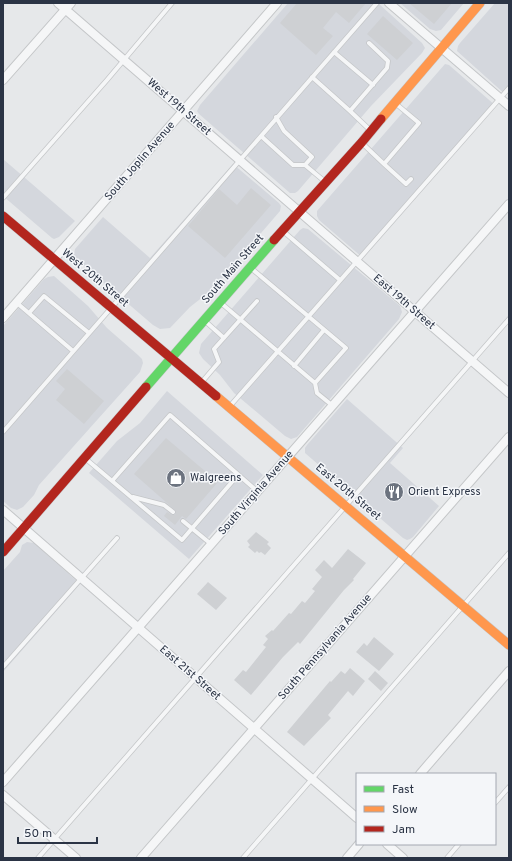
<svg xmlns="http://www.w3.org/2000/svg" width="512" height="861" font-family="Overpass,sans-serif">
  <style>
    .built { fill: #d4d7dd }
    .building { fill: #ced0d3 }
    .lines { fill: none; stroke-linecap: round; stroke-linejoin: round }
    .lane-casing { stroke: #c4c6c8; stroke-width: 5.5 }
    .street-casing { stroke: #c4c6c8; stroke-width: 10 }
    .fast-casing { stroke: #c4c6c8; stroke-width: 10 }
    .slow-casing { stroke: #c4c6c8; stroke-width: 10 }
    .jam-casing { stroke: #c4c6c8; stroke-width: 10 }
    .lane { stroke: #f5f6f7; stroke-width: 4 }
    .street { stroke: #f5f6f7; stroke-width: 8 }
    .fast { stroke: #63d668; stroke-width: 9 }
    .slow { stroke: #ff974d; stroke-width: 9 }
    .jam { stroke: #b3261e; stroke-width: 9 }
    .labels { text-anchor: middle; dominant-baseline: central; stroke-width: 3; stroke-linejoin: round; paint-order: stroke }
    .street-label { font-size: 11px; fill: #2b3445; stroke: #f4f6f9 }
    .poi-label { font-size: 11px; fill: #2b3445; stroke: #f4f6f9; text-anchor: start }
  </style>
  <rect width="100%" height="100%" fill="#e6e8ea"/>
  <path class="built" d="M288,3H378L422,43L425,48L422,53L371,106L298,191L295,193H290L199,114L197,111L200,105Z
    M400,3H464L441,30L436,31L430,29Z
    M495,3H509V92L506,95L457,51L458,46L460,43Z
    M445,64L449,65L496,106L363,258L319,220L317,216V211Z
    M3,159L75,221L59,237L54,239L52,238L3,196Z
    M233,164L279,203L281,206L280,211L213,289L190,307L170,328L160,329L153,325L76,259L74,255L75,249L103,217L150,258Z
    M303,228L308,229L400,306L402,312L399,319L297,437L291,439L285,436L234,393L220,375L203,359L199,353L201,344L300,230Z
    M54,276L88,306L107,328L138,355L142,359L143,363L140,372L39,485L34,495L23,507L17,510L11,508L3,501V326L44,279L48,277Z
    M167,391L263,475L189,559L89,473L117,441L140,423Z
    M347,399L403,448L390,463L439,506L413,537L410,539L407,540L403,538L305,453V448L307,445Z
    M27,542L34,543L80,584L3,672V571L20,552L22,545Z"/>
  <path class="building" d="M297,3H366L349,23L336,12L323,28L333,36L316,55L280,23Z
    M409,3H452L434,24Z
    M383,16L413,43L397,60L367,34Z
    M251,188L271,205L225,258L188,226L219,189L237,205Z
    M67,369L104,401L84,424L56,400L65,389L56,381Z
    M166,438L218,482L186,519L182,516L175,525L164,516L167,512L172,515H175L176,512L175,510L134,474Z
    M256,532L269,542L267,544L271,548L265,555L261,552L259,553L257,551L255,553L248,547L250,545L247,541Z
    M348,549L366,563L353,579L354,580L344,590L300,644L298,642L283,657L251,695L234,680L243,670L246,672L266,647L263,645L268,639L265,636L272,630L273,631L289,613L291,614L302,601L305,603L315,591L312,589L322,577L315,570L324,560L332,568Z
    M208,582L227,598L216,610L197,594Z
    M374,637L394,654L379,671L356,652L364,643L367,646Z
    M350,668L365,681L353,696L348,691L328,715L331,718L304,746L287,732L330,681L331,682L341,671L345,674Z
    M375,671L388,683L381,691L368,679Z"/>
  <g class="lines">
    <defs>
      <path id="lane" d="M334,52L373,85
        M312,77L350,111L387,68L388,61L369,43
        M350,111L370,130
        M276,117L284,131L312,157L305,165
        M261,136L293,165H305L323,180
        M363,144L384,164L419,123L395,103
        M384,164L406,184L411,179
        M3,198L107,80L172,3
        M284,232L340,280
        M252,269L346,348L315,383L317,393L333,406
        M17,303L73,351
        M221,303L315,383
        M29,313L44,296L89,333
        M205,321L224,338
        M294,366L324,330
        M201,383L219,362L214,349L257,301
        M230,406L509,88
        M3,432L377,3
        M86,459L182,540L238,475
        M112,481L170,415L257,491
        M133,497L164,505L173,512
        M183,521L211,544
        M3,667L117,538
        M495,803L509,787
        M38,858L509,319
        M243,858L509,553
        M447,858L459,844"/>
      <path id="street" d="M58,3L509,393
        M389,3L509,106
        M3,80L71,3
        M3,318L277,3
        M3,510L357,818
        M420,774L509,671
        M3,782L509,204
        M3,795L76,858
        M387,844L403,858
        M141,858L509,437
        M347,858L359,844"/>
      <path id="fast" d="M146,387L274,240"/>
      <path id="slow" d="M381,119L480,3
        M216,396L509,645"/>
      <path id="jam" d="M3,216L216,396
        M274,240L362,142L381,119
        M3,552L146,387"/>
    </defs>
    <use href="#lane" class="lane-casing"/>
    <use href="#street" class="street-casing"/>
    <use href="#fast" class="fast-casing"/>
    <use href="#slow" class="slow-casing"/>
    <use href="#jam" class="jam-casing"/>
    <use href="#lane" class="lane"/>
    <use href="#street" class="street"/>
    <use href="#fast" class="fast"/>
    <use href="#slow" class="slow"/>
    <use href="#jam" class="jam"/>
  </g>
  <defs>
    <symbol id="shop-disc" viewBox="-11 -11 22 22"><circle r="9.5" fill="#6c737f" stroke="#f4f6f9"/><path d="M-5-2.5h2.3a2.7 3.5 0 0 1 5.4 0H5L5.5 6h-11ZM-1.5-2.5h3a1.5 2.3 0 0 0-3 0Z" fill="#fff"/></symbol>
    <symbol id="restaurant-disc" viewBox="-11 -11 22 22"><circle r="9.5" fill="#6c737f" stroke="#f4f6f9"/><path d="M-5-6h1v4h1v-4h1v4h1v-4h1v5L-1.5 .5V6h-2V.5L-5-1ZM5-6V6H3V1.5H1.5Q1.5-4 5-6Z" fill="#fff"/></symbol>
  </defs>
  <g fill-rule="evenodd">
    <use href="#shop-disc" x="165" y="467" width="22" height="22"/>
    <use href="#restaurant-disc" x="383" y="481" width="22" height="22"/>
  </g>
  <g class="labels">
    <g class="street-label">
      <text transform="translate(179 107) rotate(41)">West 19th Street</text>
      <text transform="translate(140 161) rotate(-49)">South Joplin Avenue</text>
      <text transform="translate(233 269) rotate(-49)">South Main Street</text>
      <text transform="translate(95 278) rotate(40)">West 20th Street</text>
      <text transform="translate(404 302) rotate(41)">East 19th Street</text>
      <text transform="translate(348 492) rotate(40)">East 20th Street</text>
      <text transform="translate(256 493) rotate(-49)">South Virginia Avenue</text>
      <text transform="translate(325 647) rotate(-49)">South Pennsylvania Avenue</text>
      <text transform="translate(190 673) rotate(41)">East 21st Street</text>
    </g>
    <g class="poi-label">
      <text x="190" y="478">Walgreens</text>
      <text x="408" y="492">Orient Express</text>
    </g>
  </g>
  <rect width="512" height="861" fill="none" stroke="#2b3445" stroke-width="8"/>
  <rect x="356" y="773" width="140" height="72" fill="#f4f6f9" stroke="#a4a8b1"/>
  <rect x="364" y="786" width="20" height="6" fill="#63d668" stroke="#a4a8b1"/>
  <text x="392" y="793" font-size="12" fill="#2b3445">Fast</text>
  <rect x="364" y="806" width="20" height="6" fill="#ff974d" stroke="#a4a8b1"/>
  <text x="392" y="813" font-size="12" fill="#2b3445">Slow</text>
  <rect x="364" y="826" width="20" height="6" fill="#b3261e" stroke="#a4a8b1"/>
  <text x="392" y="833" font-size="12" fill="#2b3445">Jam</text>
  <path d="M18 837v6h79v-6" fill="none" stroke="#2b3445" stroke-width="2"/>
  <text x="24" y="837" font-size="12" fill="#2b3445" stroke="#f4f6f9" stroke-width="3" paint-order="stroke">50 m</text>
</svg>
